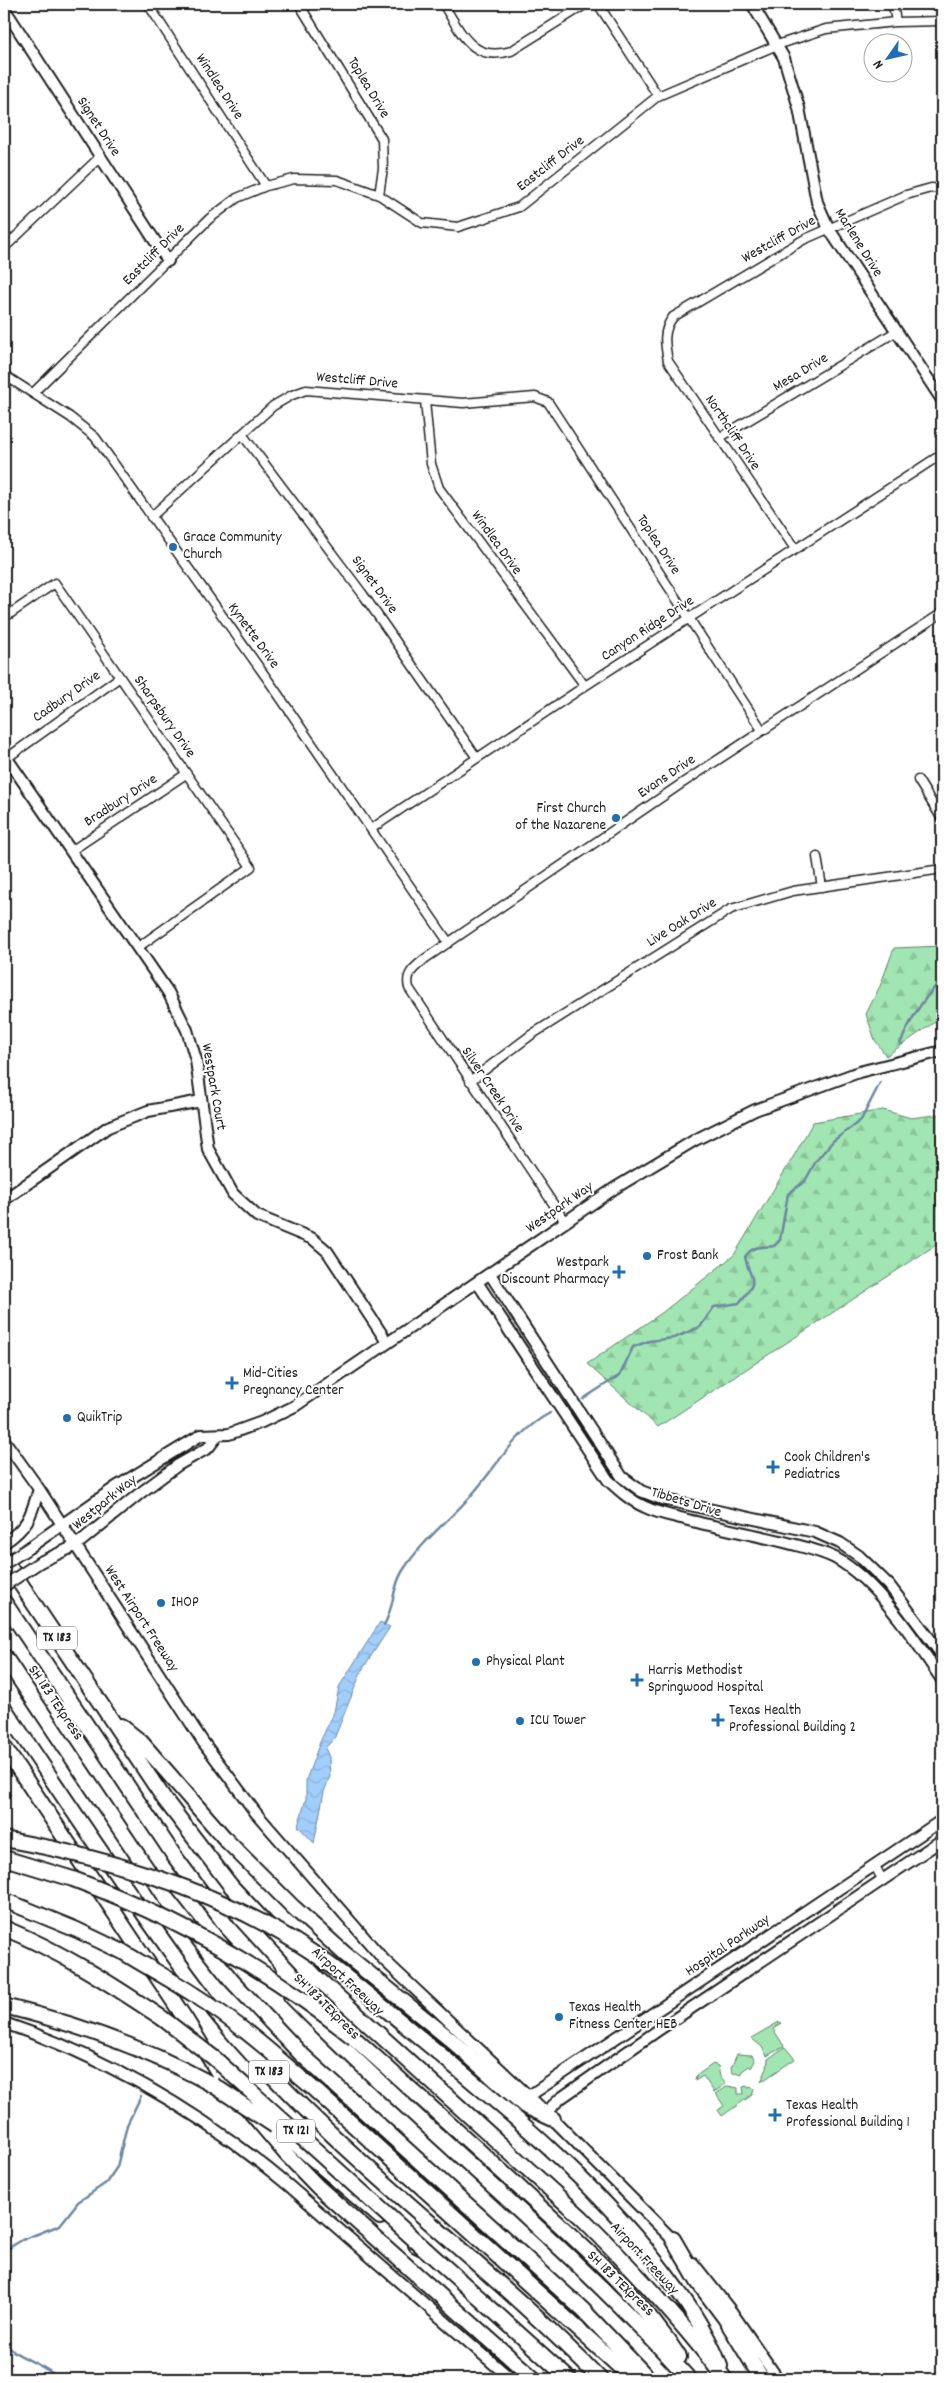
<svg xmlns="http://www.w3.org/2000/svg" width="946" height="2383" font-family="Dekko,sans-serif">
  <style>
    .green { fill: #a1e6b2; stroke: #5e8167 }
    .forest { fill: url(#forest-firs); stroke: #5e8167 }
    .water { fill: url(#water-waves); stroke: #6c87a2 }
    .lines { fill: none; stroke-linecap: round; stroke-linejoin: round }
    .stream { stroke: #6c87a2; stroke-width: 2.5 }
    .street-casing { stroke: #1c1c1c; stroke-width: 11 }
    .secondary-casing { stroke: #1c1c1c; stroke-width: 14 }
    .highway-casing { stroke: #1c1c1c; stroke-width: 18 }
    .street { stroke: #fff; stroke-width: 8 }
    .secondary { stroke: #fff; stroke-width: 10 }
    .highway { stroke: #fff; stroke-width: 14 }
    .secondary-bridge-casing { stroke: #1c1c1c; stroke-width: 14; stroke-linecap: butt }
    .highway-bridge-casing { stroke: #1c1c1c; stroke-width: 18; stroke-linecap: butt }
    .secondary-bridge { stroke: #fff; stroke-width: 10 }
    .highway-bridge { stroke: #fff; stroke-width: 14 }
    .poi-dot { fill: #1f6fb2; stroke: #fff; stroke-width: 2 }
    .labels { text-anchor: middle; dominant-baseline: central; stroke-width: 4; stroke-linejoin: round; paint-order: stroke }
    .shield { fill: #fff; stroke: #606060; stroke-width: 1 }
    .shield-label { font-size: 14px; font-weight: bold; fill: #1c1c1c }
    .street-label { font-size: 15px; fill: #1c1c1c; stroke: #fff }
    .poi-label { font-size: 15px; fill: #1c1c1c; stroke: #fff; text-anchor: start }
  </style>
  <defs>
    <pattern id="forest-firs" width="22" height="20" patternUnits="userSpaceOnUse" patternTransform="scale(1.25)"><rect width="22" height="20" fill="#a1e6b2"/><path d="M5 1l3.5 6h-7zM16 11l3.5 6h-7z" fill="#8ac598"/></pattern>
    <pattern id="water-waves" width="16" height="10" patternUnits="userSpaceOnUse" patternTransform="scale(1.25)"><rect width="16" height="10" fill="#a1cefb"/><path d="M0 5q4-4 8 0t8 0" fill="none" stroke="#8ab0d7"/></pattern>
  </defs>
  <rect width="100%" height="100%" fill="#fff"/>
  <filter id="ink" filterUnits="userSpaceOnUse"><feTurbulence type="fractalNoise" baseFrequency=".02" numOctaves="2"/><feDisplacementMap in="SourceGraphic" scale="10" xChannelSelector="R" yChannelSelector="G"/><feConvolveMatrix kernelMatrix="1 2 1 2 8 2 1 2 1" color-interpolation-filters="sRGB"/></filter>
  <g filter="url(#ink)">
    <path class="green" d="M779,2022L782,2023L773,2029L784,2046L767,2056L762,2047L751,2038Z
      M785,2047L795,2059L761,2082L767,2068L768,2059Z
      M737,2054L752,2055L755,2061L751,2068L749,2066L741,2072L742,2074L733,2073L731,2068Z
      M713,2064L718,2066L720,2077L726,2084L714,2092L703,2076L695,2081L696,2076Z
      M728,2086L738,2088V2094H744L743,2087L747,2086L748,2088L751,2087L754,2090L752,2095L722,2116L718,2110L724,2106L716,2094Z"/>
    <path class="forest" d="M942,946V1017L886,1056L875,1040L866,1014L880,986L894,948Z
      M883,1110L911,1118L942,1114V1241L658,1427L587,1364L663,1312L734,1255L795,1154L813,1122Z"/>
    <path class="water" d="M380,1622L390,1627L362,1670L334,1739L325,1748L329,1757L330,1776L324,1792L314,1843L298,1826L306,1799V1780L320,1742L334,1712L339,1687Z"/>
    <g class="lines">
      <path class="stream" d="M900,1044C911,1019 922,999 942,980
        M583,1399L620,1375L633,1347L649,1341L674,1338L700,1327L714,1307L739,1303C762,1276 750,1283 745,1257C753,1244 762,1248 774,1246L780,1240L788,1194L805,1181L816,1161L833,1141L861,1120L880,1083
        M384,1625C394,1608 392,1589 402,1572C420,1543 447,1522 469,1498C496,1468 514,1432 550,1413
        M4,2251L22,2240L60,2225L78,2202L106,2183L117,2167L127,2125L141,2096
        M4,2342C18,2360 43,2362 59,2379"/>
      <defs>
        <path id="street" d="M148,4L266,186
          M299,4L382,139L383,168L379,195
          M443,4C461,32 472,63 511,51L586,4
          M598,4L658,96
          M893,4L896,22
          M4,248L100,157
          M4,375L70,417L95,437L273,687L449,943
          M33,393L209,219L237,198L266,186L294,179L337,180L379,195L422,223L458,227L519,207L658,96L777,45L826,29L896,22L942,21
          M425,401L431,464L439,488L585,686
          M242,434L362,593L477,758
          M719,438L897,331
          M151,517L273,406L292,395L306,390L463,403L535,397L548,402L762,730
          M795,549L668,361C665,345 662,331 673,317L803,240L906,195L931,188L942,189
          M4,618L55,583L251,867L137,948
          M7,758L120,677
          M918,780L942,819
          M371,829L585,686L942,454
          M71,851L186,774
          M817,857L822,887
          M470,1081L531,1035L731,909L793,891L942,869
          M566,1223L409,988C405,973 415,967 426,958L681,784L942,613
          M875,1866L882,1879"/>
        <path id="secondary" d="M752,4L784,58L799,108L817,202L829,229L942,400
          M4,8L168,261
          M4,754L168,992L187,1030L196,1060L208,1149L233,1194L257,1216L313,1239L327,1251L387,1342
          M4,1200L108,1127L148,1111L201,1101
          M490,1274L622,1477L641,1491L662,1499L815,1532L840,1543L859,1556L889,1585L942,1655
          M477,1282L608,1480C620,1491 631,1501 645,1507C659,1514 674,1516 688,1520C723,1529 758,1535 792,1544C807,1548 821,1551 835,1558C876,1580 917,1642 942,1680
          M4,1440L39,1489L203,1742L256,1813L384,1960L553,2119L677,2244
          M4,1543C28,1527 31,1516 39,1489
          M30,1547L116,1487L201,1435L229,1434L262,1422L295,1406L615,1188L695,1140L755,1110L859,1072L942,1051
          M40,1562L75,1546L139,1494L178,1465L208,1448L218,1435
          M4,2023C109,2058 203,2114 288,2185L511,2379
          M529,2096L942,1820
          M546,2112L561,2098L657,2031L942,1840
          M693,2263L731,2311L778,2379"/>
        <path id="highway" d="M4,1559L165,1800L231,1886L317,1978L582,2218C633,2269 682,2321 725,2379
          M4,1602L175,1857L228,1928L269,1973
          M4,1656L167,1899L232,1981L300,2053L583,2310L649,2379
          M4,1708C48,1774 93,1841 139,1907C171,1952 203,1999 240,2041C349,2164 485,2261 600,2379
          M121,1726L141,1742L228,1842L293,1907L345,1954L451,2040L525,2106L553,2119
          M4,1747L186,2020L221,2077L287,2155L318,2187L534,2379
          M4,1839L50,1848
          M4,1858L73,1879
          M4,1900L77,1930L123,1952
          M4,1928C60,1951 111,1984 162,2018
          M291,1996C420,2127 566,2242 689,2379
          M4,2006C78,2024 146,2048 213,2085
          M388,2011C482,2090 580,2165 657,2263C682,2295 705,2327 720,2366
          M354,2038C415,2093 477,2148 537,2204C587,2250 642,2299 679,2357
          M317,2092L633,2379
          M275,2126L380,2217
          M673,2239L698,2282L725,2318L762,2379
          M416,2245L426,2250L569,2379"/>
      </defs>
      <use href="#street" class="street-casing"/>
      <use href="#secondary" class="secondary-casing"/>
      <use href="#highway" class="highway-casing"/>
      <use href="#street" class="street"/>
      <use href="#secondary" class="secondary"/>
      <use href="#highway" class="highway"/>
      <defs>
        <path id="secondary-bridge" d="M4,1564L30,1547
          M4,1586L40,1562"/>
        <path id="highway-bridge" d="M50,1848C141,1869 231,1898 310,1951C338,1969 363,1991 388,2011
          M73,1879C175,1917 268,1969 354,2038
          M123,1952C147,1967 172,1980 196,1996C239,2023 278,2058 317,2092
          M162,2018L214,2058L426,2250
          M213,2085L275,2126"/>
      </defs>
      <use href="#secondary-bridge" class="secondary-bridge-casing"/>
      <use href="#highway-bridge" class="highway-bridge-casing"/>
      <use href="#secondary-bridge" class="secondary-bridge"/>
      <use href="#highway-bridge" class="highway-bridge"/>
    </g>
  </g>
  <g class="poi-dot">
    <circle cx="173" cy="547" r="5"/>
    <circle cx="616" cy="818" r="5"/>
    <circle cx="647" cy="1256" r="5"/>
    <path d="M616.5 1264.5h5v5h5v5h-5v5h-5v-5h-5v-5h5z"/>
    <path d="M229.5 1375.5h5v5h5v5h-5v5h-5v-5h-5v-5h5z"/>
    <circle cx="67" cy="1418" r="5"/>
    <path d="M770.5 1459.5h5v5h5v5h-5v5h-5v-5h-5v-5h5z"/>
    <circle cx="161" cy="1603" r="5"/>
    <circle cx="476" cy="1662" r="5"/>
    <path d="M634.5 1672.5h5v5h5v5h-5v5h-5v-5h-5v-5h5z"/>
    <path d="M715.5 1712.5h5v5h5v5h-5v5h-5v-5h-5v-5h5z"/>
    <circle cx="520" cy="1721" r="5"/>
    <circle cx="559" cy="2017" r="5"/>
    <path d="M772.5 2107.5h5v5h5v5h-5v5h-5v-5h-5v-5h5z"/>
  </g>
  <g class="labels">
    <g class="shield">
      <rect x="37" y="1626.5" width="40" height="23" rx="4"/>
      <rect x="249" y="2060.5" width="40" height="23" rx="4"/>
      <rect x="277" y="2119.5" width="38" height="23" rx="4"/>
    </g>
    <g class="shield-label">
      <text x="57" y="1638">TX 183</text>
      <text x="269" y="2072">TX 183</text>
      <text x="296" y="2131">TX 121</text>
    </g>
    <g class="street-label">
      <text transform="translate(219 87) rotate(57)">Windlea Drive</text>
      <text transform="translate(368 88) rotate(59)">Toplea Drive</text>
      <text transform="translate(98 127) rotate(57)">Signet Drive</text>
      <text transform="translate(551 164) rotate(-38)">Eastcliff Drive</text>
      <text transform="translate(779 240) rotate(-29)">Westcliff Drive</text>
      <text transform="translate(858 243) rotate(58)">Marlene Drive</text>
      <text transform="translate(154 255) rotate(-45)">Eastcliff Drive</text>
      <text transform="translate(801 373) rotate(-31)">Mesa Drive</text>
      <text transform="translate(357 381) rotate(5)">Westcliff Drive</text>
      <text transform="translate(732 433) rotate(56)">Northcliff Drive</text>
      <text transform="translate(496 543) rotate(54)">Windlea Drive</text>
      <text transform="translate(658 545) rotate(57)">Toplea Drive</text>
      <text transform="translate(374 585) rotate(54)">Signet Drive</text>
      <text transform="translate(648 629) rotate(-33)">Canyon Ridge Drive</text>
      <text transform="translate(253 636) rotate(54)">Kynette Drive</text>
      <text transform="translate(67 697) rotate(-35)">Cadbury Drive</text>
      <text transform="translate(164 717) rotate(55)">Sharpsbury Drive</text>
      <text transform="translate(667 777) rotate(-34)">Evans Drive</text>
      <text transform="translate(121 801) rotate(-33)">Bradbury Drive</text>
      <text transform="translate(682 923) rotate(-32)">Live Oak Drive</text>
      <text transform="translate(213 1087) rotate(80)">Westpark Court</text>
      <text transform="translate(492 1090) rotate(56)">Silver Creek Drive</text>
      <text transform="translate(560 1208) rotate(-35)">Westpark Way</text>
      <text transform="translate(105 1503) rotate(-39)">Westpark Way</text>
      <text transform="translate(686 1503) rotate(17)">Tibbets Drive</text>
      <text transform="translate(141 1619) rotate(57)">West Airport Freeway</text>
      <text transform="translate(55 1703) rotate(56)">SH 183 TEXpress</text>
      <text transform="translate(728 1946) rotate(-34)">Hospital Parkway</text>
      <text transform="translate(347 1982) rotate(43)">Airport Freeway</text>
      <text transform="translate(326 2007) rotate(45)">SH 183 TEXpress</text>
      <text transform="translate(644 2259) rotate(47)">Airport Freeway</text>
      <text transform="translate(620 2284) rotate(44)">SH 183 TEXpress</text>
    </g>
    <g class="poi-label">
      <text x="183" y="538">Grace Community<tspan x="183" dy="17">Church</tspan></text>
      <text x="606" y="809" text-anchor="end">First Church<tspan x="606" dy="17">of the Nazarene</tspan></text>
      <text x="657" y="1256">Frost Bank</text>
      <text x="609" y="1263" text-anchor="end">Westpark<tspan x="609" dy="17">Discount Pharmacy</tspan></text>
      <text x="243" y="1374">Mid-Cities<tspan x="243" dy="17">Pregnancy Center</tspan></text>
      <text x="77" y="1418">QuikTrip</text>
      <text x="784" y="1458">Cook Children's<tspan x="784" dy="17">Pediatrics</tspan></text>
      <text x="171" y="1603">IHOP</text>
      <text x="486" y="1662">Physical Plant</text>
      <text x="648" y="1671">Harris Methodist<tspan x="648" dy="17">Springwood Hospital</tspan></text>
      <text x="729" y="1711">Texas Health<tspan x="729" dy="17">Professional Building 2</tspan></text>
      <text x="530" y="1721">ICU Tower</text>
      <text x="569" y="2008">Texas Health<tspan x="569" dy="17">Fitness Center HEB</tspan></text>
      <text x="786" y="2106">Texas Health<tspan x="786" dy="17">Professional Building 1</tspan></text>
    </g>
  </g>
  <rect width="946" height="2383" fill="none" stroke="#fff" stroke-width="20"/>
  <rect x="10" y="10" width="926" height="2363" fill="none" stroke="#1c1c1c" stroke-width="2" filter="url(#ink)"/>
  <g transform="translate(888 58) rotate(236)"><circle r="24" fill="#ffffff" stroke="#a4a4a4"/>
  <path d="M0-4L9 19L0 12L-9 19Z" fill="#1f6fb2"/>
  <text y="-8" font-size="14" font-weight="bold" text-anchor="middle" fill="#1c1c1c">N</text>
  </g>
</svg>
